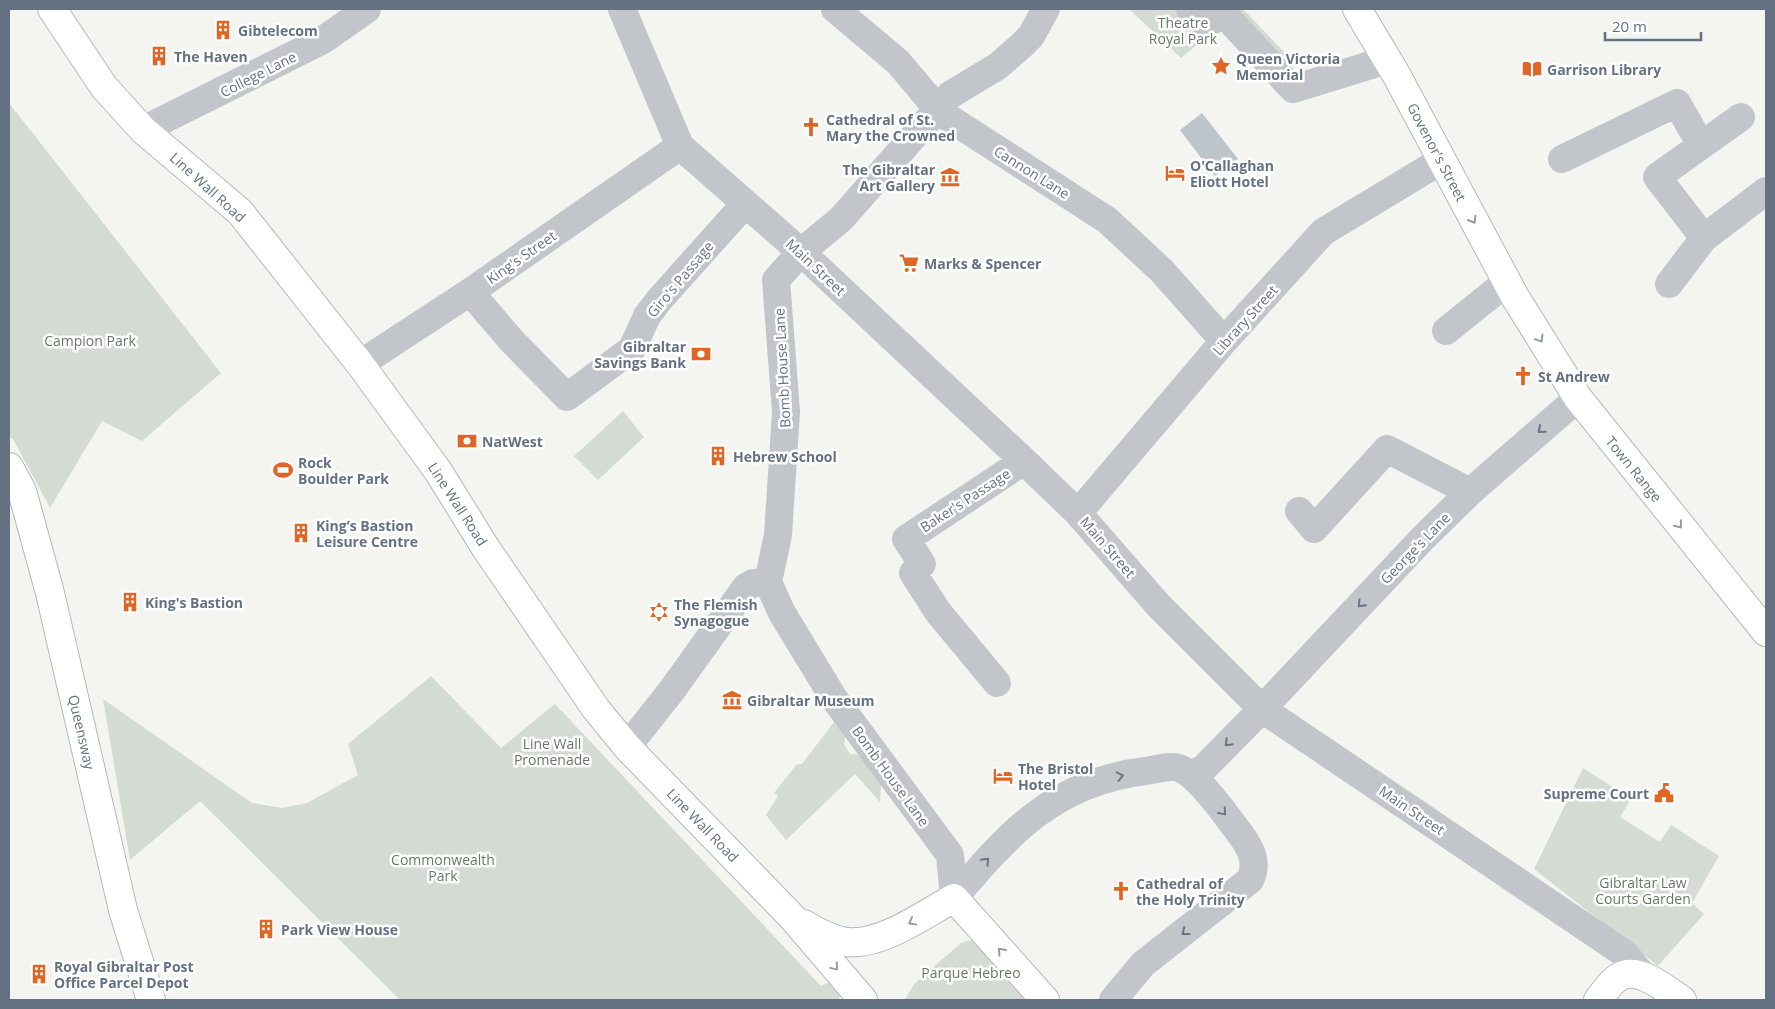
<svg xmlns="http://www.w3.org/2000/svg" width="1775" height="1009" font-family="'Open Sans',sans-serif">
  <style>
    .green { fill: #d4dbd2 }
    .water { fill: #bbc5cb }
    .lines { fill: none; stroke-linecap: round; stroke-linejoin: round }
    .secondary-casing { stroke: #b4b8bd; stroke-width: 30 }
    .primary-casing { stroke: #b3b7bb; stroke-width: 30 }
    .street { stroke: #c2c5c9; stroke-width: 28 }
    .secondary { stroke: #fff; stroke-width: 28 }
    .primary { stroke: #fff; stroke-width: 28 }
    .oneway { stroke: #929ca7 }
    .oneway2 { stroke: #697585 }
    .labels { text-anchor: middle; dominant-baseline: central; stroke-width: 5; stroke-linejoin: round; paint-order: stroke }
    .park-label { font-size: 14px; fill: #657963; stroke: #fff }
    .poi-label { font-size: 14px; font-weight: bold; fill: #647181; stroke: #fff; text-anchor: start }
    .street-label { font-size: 14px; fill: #647181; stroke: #fff }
  </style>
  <rect width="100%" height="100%" fill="#f4f5f1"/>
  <path class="green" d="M1129,9H1243L1289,57L1266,78L1220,26L1181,58Z
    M9,103L221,373L142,441L102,421L50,508L13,439L9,437Z
    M623,411L644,437L598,480L574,456Z
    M431,676L501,748L555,704L821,986L832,981L842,994L838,1000H400L200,801L130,860L103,699L252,803L282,808L307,803L358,775L348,744Z
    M837,718L846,735L844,744L850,754L862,755L881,784L880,802L855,774L786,840L766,815L778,796L774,793L797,764H802Z
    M1583,768L1631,799L1620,817L1660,842L1671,825L1719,856L1692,903L1704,914L1658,966L1534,869Z
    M978,938L1034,1000H905L914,984L961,943Z"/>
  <path class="water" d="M1202,113L1238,159L1215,176L1180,130Z"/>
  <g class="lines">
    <defs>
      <path id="secondary" d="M52,9L104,87L143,130L240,212L360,364L438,471L485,547L596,709L627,747L792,917L863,1000
        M1357,9L1397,76L1515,297L1578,398L1766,632
        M804,924C817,932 831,940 847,942C881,946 925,914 954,898L1045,1000
        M1598,1000C1604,993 1610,982 1619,977C1639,965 1666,990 1682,1000"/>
      <path id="primary" d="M9,467L22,491L50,593L123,910L151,1000"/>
    </defs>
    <use href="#secondary" class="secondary-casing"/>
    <use href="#primary" class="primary-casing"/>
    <path class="street" d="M622,9L680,146L801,252L1024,461L1078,513L1159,606L1262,709L1625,954L1644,977
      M835,9L898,62L941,113L1107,220L1162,271L1224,341
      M1190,9L1206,25L1223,13L1293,89L1387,60
      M143,130L323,40L367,9
      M1562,159L1677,103L1701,145
      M1704,238L1657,177L1741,117
      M1669,284L1704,238L1766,191
      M470,292L511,340L567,397L632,349L647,316L660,299L745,204
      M1446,331L1508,281
      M360,364L470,292L680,146
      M1299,511L1314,529L1387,449L1470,492
      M1078,513L1224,341L1323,232L1442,160
      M997,683L938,612L913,573L922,564L906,539L1024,461
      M627,747L672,690L746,587L753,583L768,582
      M1191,775L1204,768L1262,709L1423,538L1470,492L1578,398
      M954,898L950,855L833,697L782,613L768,582L778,535L786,412L776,280L801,252L841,219L950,95L998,66L1022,45L1031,36L1046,9
      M954,898C1010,832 1055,782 1145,771C1154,770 1171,765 1179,768C1196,774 1221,808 1232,823C1245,840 1261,858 1250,880L1143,964L1113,1000"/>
    <use href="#secondary" class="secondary"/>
    <use href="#primary" class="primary"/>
  </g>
  <defs><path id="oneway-chevron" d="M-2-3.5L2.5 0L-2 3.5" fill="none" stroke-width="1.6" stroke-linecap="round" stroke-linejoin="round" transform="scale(1.25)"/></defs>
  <g class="oneway">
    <use href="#oneway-chevron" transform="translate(1473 220) rotate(60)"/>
    <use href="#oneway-chevron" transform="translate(1540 339) rotate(59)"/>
    <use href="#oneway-chevron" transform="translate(1679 525) rotate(51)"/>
    <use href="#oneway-chevron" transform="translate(912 922) rotate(151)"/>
    <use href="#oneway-chevron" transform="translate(1001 951) rotate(-132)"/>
    <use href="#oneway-chevron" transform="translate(835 967) rotate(50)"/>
  </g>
  <g class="oneway2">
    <use href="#oneway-chevron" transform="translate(1541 430) rotate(139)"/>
    <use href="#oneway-chevron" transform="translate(1361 604) rotate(133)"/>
    <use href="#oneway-chevron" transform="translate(1228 743) rotate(135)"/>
    <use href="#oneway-chevron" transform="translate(1120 776) rotate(-13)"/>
    <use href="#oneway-chevron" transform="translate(1223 812) rotate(49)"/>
    <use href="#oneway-chevron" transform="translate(986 861) rotate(-47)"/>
    <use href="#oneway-chevron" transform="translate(1185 932) rotate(142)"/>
  </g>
  <defs>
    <symbol id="building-bare" viewBox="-9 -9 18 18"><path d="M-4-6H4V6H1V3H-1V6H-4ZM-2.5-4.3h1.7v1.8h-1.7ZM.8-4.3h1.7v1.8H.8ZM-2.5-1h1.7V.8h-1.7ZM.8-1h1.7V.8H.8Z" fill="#e06626" stroke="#fff" stroke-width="2.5" paint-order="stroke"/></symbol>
    <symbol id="sight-bare" viewBox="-9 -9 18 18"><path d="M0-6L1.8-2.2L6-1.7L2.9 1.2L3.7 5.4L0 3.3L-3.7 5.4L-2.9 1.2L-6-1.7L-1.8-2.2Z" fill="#e06626" stroke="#fff" stroke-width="2.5" paint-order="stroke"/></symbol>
    <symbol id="library-bare" viewBox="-9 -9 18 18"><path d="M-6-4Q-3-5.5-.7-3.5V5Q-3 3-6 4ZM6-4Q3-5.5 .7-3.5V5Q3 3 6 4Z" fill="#e06626" stroke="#fff" stroke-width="2.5" paint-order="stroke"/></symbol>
    <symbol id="church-bare" viewBox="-9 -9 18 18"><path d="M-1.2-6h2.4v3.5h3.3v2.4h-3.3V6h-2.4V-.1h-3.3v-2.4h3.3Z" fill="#e06626" stroke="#fff" stroke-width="2.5" paint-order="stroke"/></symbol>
    <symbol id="hotel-bare" viewBox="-9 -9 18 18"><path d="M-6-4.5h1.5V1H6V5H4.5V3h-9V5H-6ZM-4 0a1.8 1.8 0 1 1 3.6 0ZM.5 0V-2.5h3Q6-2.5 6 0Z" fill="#e06626" stroke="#fff" stroke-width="2.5" paint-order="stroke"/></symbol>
    <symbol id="museum-bare" viewBox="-9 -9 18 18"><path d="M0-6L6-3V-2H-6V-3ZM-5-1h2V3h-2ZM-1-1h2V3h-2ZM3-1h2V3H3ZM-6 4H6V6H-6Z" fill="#e06626" stroke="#fff" stroke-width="2.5" paint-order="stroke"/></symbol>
    <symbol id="supermarket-bare" viewBox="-9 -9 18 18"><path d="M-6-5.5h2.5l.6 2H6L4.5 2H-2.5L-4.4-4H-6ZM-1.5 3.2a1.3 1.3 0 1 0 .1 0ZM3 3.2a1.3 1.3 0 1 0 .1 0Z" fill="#e06626" stroke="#fff" stroke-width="2.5" paint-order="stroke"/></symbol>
    <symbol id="bank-bare" viewBox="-9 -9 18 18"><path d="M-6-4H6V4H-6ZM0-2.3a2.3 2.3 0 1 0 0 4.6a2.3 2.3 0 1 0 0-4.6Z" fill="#e06626" stroke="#fff" stroke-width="2.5" paint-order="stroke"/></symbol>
    <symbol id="stadium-bare" viewBox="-9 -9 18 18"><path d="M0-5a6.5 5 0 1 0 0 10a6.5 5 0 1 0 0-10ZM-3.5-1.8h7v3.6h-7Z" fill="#e06626" stroke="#fff" stroke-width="2.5" paint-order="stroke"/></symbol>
    <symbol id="synagogue-bare" viewBox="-9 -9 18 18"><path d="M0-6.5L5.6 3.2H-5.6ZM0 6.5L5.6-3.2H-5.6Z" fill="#e06626" stroke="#fff" stroke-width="2.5" paint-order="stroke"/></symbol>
    <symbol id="civic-bare" viewBox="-9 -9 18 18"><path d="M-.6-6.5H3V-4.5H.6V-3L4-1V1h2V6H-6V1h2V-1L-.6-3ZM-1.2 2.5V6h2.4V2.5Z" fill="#e06626" stroke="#fff" stroke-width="2.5" paint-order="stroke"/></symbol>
  </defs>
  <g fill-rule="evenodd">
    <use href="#building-bare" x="209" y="16" width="28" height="28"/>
    <use href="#building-bare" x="145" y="42" width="28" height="28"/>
    <use href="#sight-bare" x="1207" y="52" width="28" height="28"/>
    <use href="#library-bare" x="1518" y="55" width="28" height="28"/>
    <use href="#church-bare" x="797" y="113" width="28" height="28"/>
    <use href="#hotel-bare" x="1161" y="159" width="28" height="28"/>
    <use href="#museum-bare" x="936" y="163" width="28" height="28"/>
    <use href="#supermarket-bare" x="895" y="249" width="28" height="28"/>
    <use href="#bank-bare" x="687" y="340" width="28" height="28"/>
    <use href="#church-bare" x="1509" y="362" width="28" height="28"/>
    <use href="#bank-bare" x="453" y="427" width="28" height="28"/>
    <use href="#building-bare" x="704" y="442" width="28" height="28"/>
    <use href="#stadium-bare" x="269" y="456" width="28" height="28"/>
    <use href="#building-bare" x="287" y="519" width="28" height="28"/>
    <use href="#building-bare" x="116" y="588" width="28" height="28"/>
    <use href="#synagogue-bare" x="645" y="598" width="28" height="28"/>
    <use href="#museum-bare" x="718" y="686" width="28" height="28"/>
    <use href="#hotel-bare" x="989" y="762" width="28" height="28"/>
    <use href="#civic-bare" x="1650" y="779" width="28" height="28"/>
    <use href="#church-bare" x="1107" y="877" width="28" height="28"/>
    <use href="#building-bare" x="252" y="915" width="28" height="28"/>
    <use href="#building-bare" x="25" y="960" width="28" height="28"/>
  </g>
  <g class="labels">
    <g class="park-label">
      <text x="1183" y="22">Theatre<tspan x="1183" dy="16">Royal Park</tspan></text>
      <text x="90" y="340">Campion Park</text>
      <text x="552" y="743">Line Wall<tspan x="552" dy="16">Promenade</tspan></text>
      <text x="443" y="859">Commonwealth<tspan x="443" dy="16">Park</tspan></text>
      <text x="1643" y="882">Gibraltar Law<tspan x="1643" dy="16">Courts Garden</tspan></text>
      <text x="971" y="972">Parque Hebreo</text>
    </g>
    <g class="poi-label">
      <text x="238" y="30">Gibtelecom</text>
      <text x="174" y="56">The Haven</text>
      <text x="1236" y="58">Queen Victoria<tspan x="1236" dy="16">Memorial</tspan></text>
      <text x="1547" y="69">Garrison Library</text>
      <text x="826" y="119">Cathedral of St.<tspan x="826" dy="16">Mary the Crowned</tspan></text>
      <text x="1190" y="165">O'Callaghan<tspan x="1190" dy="16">Eliott Hotel</tspan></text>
      <text x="935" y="169" text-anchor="end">The Gibraltar<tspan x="935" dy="16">Art Gallery</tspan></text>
      <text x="924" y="263">Marks &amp; Spencer</text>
      <text x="686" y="346" text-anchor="end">Gibraltar<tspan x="686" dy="16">Savings Bank</tspan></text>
      <text x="1538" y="376">St Andrew</text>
      <text x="482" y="441">NatWest</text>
      <text x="733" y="456">Hebrew School</text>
      <text x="298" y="462">Rock<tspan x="298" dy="16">Boulder Park</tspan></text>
      <text x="316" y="525">King’s Bastion<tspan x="316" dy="16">Leisure Centre</tspan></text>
      <text x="145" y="602">King's Bastion</text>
      <text x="674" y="604">The Flemish<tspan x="674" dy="16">Synagogue</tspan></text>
      <text x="747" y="700">Gibraltar Museum</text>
      <text x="1018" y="768">The Bristol<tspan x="1018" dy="16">Hotel</tspan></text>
      <text x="1649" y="793" text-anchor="end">Supreme Court</text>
      <text x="1136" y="883">Cathedral of<tspan x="1136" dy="16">the Holy Trinity</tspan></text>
      <text x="281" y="929">Park View House</text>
      <text x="54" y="966">Royal Gibraltar Post<tspan x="54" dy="16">Office Parcel Depot</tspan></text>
    </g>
    <g class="street-label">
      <text transform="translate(258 74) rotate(-27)">College Lane</text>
      <text transform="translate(1437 152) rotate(62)">Govenor's Street</text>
      <text transform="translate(1032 172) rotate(32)">Cannon Lane</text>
      <text transform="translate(208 187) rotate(42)">Line Wall Road</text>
      <text transform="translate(521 257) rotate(-35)">King's Street</text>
      <text transform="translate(816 267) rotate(43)">Main Street</text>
      <text transform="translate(680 279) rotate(-50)">Giro's Passage</text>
      <text transform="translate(1245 320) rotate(-48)">Library Street</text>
      <text transform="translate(782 368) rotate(-93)">Bomb House Lane</text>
      <text transform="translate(1634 469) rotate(51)">Town Range</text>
      <text transform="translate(965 500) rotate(-33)">Baker's Passage</text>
      <text transform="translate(458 504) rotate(57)">Line Wall Road</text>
      <text transform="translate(1108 547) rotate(49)">Main Street</text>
      <text transform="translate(1415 548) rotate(-46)">George's Lane</text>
      <text transform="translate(82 732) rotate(77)">Queensway</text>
      <text transform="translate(891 776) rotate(54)">Bomb House Lane</text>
      <text transform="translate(1412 810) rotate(34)">Main Street</text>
      <text transform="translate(703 825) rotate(46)">Line Wall Road</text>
    </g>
  </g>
  <rect width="1775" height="1009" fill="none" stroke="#647181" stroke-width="20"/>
  <path d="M1605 32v8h96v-8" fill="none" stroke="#647181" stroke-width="2.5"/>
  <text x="1612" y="32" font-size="15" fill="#647181" stroke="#ffffff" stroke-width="4" paint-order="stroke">20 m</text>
</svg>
